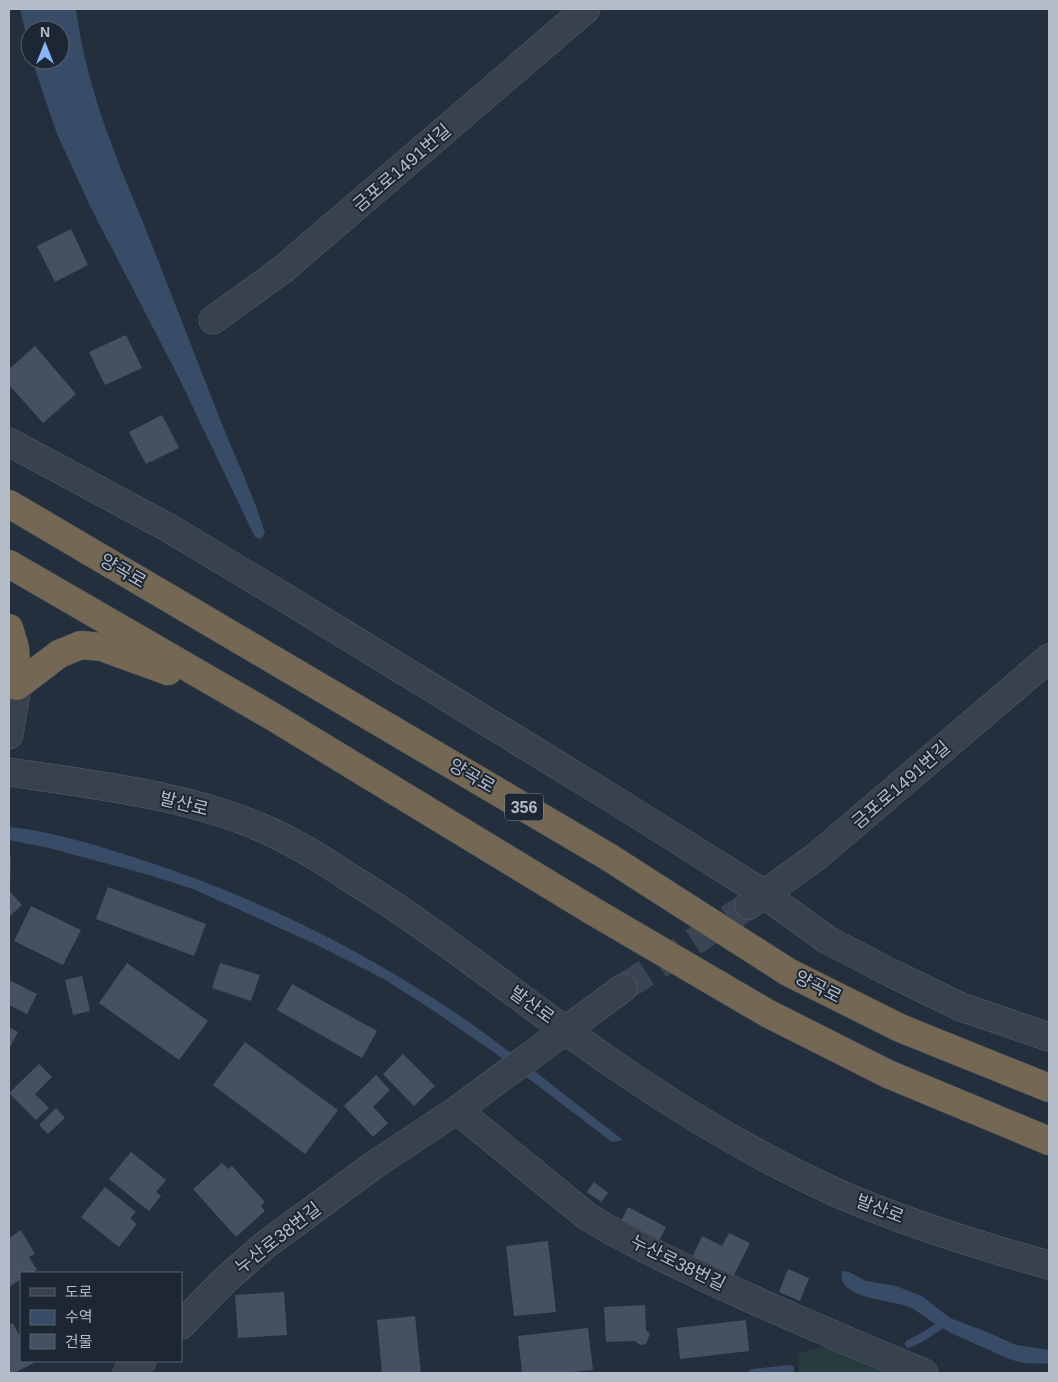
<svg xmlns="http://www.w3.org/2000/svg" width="1058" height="1382" font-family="Arial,'Noto Sans KR',sans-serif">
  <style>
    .green { fill: #263c3f }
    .water { fill: #394c67 }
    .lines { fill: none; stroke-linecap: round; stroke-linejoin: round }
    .stream { stroke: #394c67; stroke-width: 8 }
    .building { fill: #455162 }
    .minor-tunnel { stroke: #3a4453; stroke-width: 28; stroke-dasharray: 28 14; stroke-linecap: butt }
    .minor-casing { stroke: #565f6c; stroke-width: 29 }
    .highway-casing { stroke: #434c59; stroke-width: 29 }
    .minor { stroke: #38414e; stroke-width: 28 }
    .highway { stroke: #746855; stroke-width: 28 }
    .labels { text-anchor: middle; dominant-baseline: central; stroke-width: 4; stroke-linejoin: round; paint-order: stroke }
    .shield { fill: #1d2633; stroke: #878f9c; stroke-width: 1 }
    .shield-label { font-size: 16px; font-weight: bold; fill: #b4bcc9 }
    .street-label { font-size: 18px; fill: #b4bcc9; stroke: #1d2633 }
  </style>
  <rect width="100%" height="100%" fill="#242f3e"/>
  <path class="green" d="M830,1346L902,1373H799L798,1354L811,1349Z"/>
  <path class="water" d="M20,9H76C85,80 112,149 140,215C166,280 191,345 216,409C232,451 252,490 265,533L261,539L255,537L252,531L179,378L91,208L57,134L32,60H60V30H30V52Z
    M9,827C58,832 105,848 151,863C251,896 348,943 436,1000C501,1042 562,1093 623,1140L612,1142L495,1053L431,1009L382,978L313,943L193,889L149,875L49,848L9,840Z
    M842,1271L849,1272L866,1281L896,1286L922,1296L950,1318L987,1332L1016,1345L1049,1350V1364C1042,1363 1034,1364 1026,1363C1013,1362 999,1354 987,1349C972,1342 956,1336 942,1328C931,1322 921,1313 910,1307C894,1300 835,1299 842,1271Z"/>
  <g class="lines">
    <path class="stream" d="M909,1344L926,1335L945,1322
      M753,1373L790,1369"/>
  </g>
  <path class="building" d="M71,229L88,265L55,282L37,246Z
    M126,335L142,368L105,385L89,352Z
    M35,346L76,394L43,423L9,385V369Z
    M162,415L179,448L146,464L129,432Z
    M9,857H11L10,888H9Z
    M108,887L206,924L194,956L96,919Z
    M9,890L22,905L9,917Z
    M31,906L81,930L63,965L14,941Z
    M127,963L208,1021L179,1060L99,1003Z
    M220,963L260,975L251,1001L212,988Z
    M82,976L90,1011L73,1015L65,980Z
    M9,980L37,994L27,1014L9,1005Z
    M292,984L377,1031L362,1058L277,1010Z
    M9,1027L18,1032L9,1049Z
    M245,1042L338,1110L305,1154L213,1085Z
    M403,1054L435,1086L414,1106L383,1074Z
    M39,1064L52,1077L35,1094L49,1108L36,1120L9,1093Z
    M376,1075L390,1090L373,1107L388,1123L373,1137L344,1106Z
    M56,1108L65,1118L48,1134L39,1125Z
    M131,1152L166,1180L156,1192L161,1196L149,1211L109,1179Z
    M222,1163L228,1169L232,1166L265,1202L261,1206L265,1211L236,1237L193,1189Z
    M594,1182L608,1193L601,1202L587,1192Z
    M105,1187L136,1212L130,1218L137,1224L119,1247L81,1217Z
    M628,1207L666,1227L658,1243L620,1223Z
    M21,1230L35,1254L29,1257L37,1270L32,1273H21V1279L9,1287V1238Z
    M729,1233L750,1243L731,1281L691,1260L702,1236L722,1246Z
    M548,1241L556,1312L514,1316L506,1246Z
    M788,1269L809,1278L800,1301L779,1292Z
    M284,1292L287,1335L238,1338L235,1295Z
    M645,1305L646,1330L650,1334L646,1344L640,1345L635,1341L606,1342L604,1307Z
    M415,1316L421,1373H382L377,1320Z
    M746,1320L749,1351L680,1359L677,1328Z
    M13,1323L21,1339V1361H32L34,1363L14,1373H9V1325Z
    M588,1328L593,1370L559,1373H522L518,1336Z"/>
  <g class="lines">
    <path class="minor-tunnel" d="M623,988L748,906"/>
    <defs>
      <path id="minor" d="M213,320L282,270L586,9
        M9,442L167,527L292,602L621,804L764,894L826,939L891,973L961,1007L1049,1037
        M9,735L17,686
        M9,772C94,785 192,795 271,832C297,844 323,860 347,876C444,935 531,1009 625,1072C694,1119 767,1162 844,1196C910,1224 980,1246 1049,1265
        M749,905L817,856L1049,658
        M457,1110L588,1217C624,1239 663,1258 702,1276C775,1311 850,1342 924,1373
        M181,1325L224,1281L265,1245L374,1165L457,1110L623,988
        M127,1373L142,1361"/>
      <path id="highway" d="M9,504L607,856L788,972L900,1028L1049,1088
        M9,564L270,715L591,910L767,1013L888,1074L1049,1141
        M9,628L15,648L17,686
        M17,686L59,654L81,645L102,647L168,671"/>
    </defs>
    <use href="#minor" class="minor-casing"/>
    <use href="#highway" class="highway-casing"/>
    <use href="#minor" class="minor"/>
    <use href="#highway" class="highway"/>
  </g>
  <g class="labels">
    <rect class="shield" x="505" y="793.5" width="38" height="27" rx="4"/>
    <g class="shield-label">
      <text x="524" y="807">356</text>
    </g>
    <g class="street-label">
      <text transform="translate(402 168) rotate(-41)">금포로1491번길</text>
      <text transform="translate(123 571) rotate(30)">양곡로</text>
      <text transform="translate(472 776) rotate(30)">양곡로</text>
      <text transform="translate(901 785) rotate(-41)">금포로1491번길</text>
      <text transform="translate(184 804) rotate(14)">발산로</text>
      <text transform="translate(818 987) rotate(27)">양곡로</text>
      <text transform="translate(532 1005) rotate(36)">발산로</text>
      <text transform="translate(880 1209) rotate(21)">발산로</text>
      <text transform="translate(278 1238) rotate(-38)">누산로38번길</text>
      <text transform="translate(678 1263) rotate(26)">누산로38번길</text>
    </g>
  </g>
  <rect width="1058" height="1382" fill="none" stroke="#b4bcc9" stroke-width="20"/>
  <rect x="20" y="1272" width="162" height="90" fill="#1d2633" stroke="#59626f"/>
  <rect x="30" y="1288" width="25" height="8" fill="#38414e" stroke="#59626f"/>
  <text x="65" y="1297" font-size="15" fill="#b4bcc9">도로</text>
  <rect x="30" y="1310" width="25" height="15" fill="#394c67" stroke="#59626f"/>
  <text x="65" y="1322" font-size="15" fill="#b4bcc9">수역</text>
  <rect x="30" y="1334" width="25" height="15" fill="#455162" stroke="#59626f"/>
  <text x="65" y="1347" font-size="15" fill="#b4bcc9">건물</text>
  <g transform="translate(45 45)"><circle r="24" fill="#1d2633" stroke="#59626f"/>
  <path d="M0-4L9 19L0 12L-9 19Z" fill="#8ab4f8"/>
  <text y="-8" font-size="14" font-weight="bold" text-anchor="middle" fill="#b4bcc9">N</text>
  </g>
</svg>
